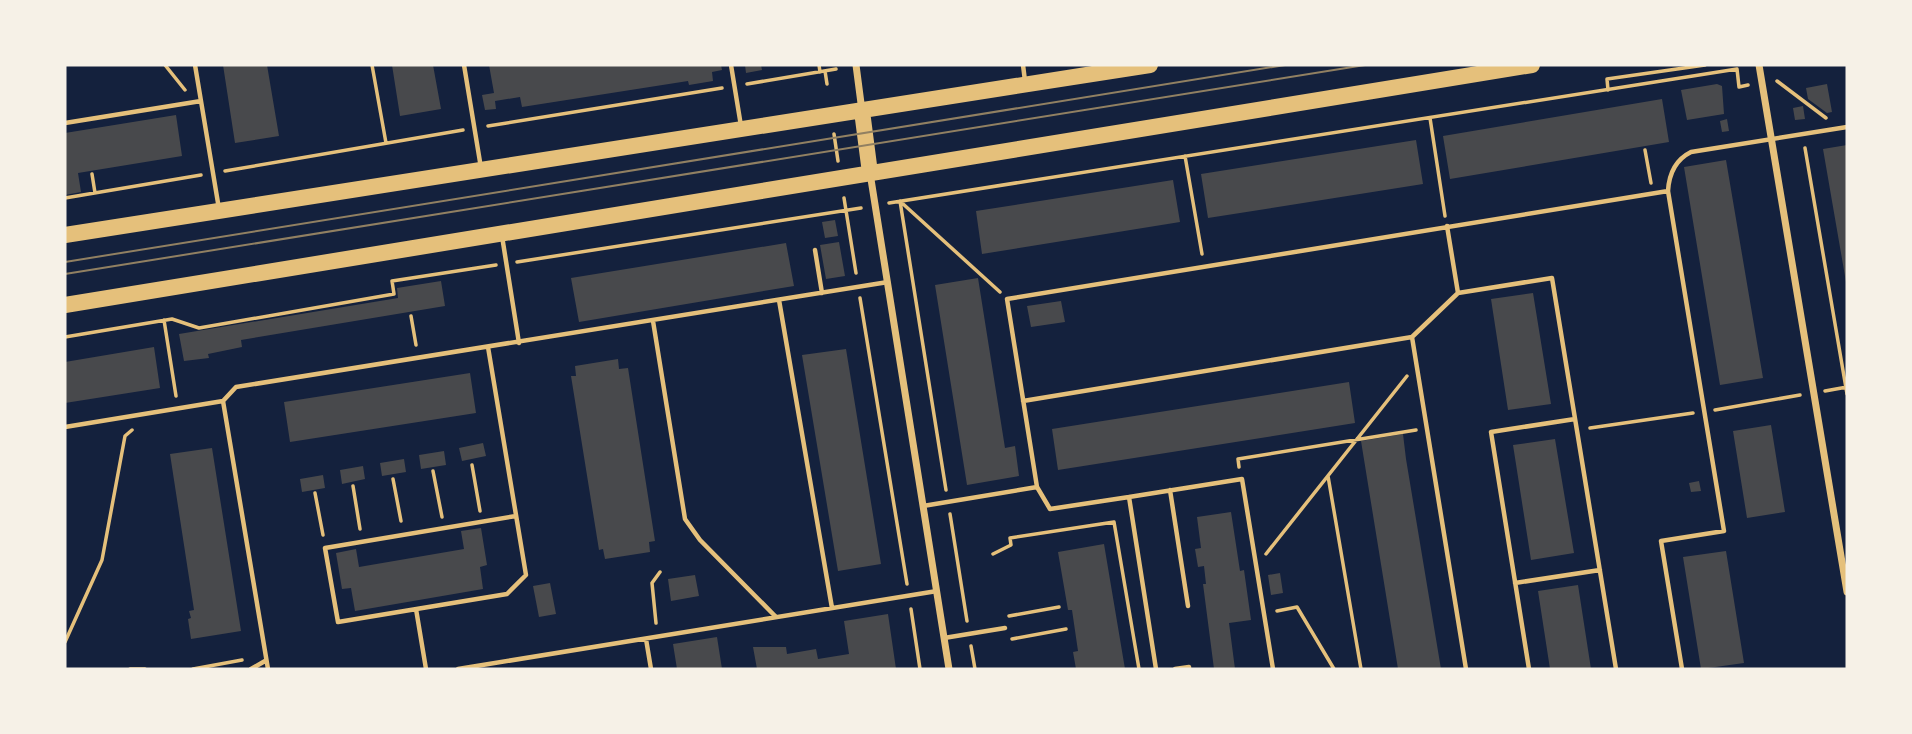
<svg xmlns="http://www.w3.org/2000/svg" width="1912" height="734" font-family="'PT Sans',sans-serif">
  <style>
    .building { fill: #48494c }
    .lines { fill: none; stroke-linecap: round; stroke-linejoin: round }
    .path { stroke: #e5c07b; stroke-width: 3.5 }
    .service { stroke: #e5c07b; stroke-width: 4.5 }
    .minor { stroke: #e5c07b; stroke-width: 7 }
    .primary { stroke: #e5c07b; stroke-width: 16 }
    .tram { stroke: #918062; stroke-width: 2 }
  </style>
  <rect width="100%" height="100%" fill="#14213d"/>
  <path class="building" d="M223,65H267L279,136L235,143Z
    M392,65H433L441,109L400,116Z
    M489,65H721L722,70L712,72L713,81L689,85L688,81L522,107L520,97L495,101L496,109L485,110L482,95L494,93Z
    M745,65H761L762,70L746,73Z
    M1717,84L1722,86L1724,114L1687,120L1681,90Z
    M1827,84L1832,112L1827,113L1808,99L1806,88Z
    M1662,99L1669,142L1450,179L1443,136Z
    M1803,106L1805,119L1795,120L1793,108Z
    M176,115L182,156L78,173L81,192L65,195V133Z
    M1727,119L1729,131L1722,132L1720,121Z
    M1416,140L1423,184L1208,218L1201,174Z
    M1847,145V282H1846L1823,149Z
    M1726,160L1763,378L1720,385L1684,167Z
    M1173,180L1180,222L982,254L976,211Z
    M835,220L838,236L825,238L822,222Z
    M839,242L845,276L826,279L820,245Z
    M786,243L794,286L579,322L571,278Z
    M978,278L1005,448L1015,446L1019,476L967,485L935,285Z
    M441,281L445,306L241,340L242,347L208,354L209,358L184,361L179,334L398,298L397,288Z
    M1533,293L1551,404L1508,410L1491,299Z
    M1061,301L1065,322L1031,327L1027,306Z
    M154,347L160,388L65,403V362Z
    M846,349L881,564L838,571L802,355Z
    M618,359L619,369L628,368L655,541L649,542L650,552L605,559L603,549L599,550L571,376H576L575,366Z
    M470,373L476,413L290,442L284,402Z
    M1349,382L1355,423L1058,470L1052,429Z
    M1771,425L1785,512L1747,518L1733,431Z
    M1403,434L1406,459L1441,669H1398L1361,441Z
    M1555,439L1574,553L1531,560L1513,445Z
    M483,443L486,456L462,461L459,448Z
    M212,448L241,631L191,639L188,619L191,618L189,611L194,610L170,454Z
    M444,451L446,465L421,469L419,455Z
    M404,459L406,472L382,476L380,463Z
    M363,466L365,479L342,484L340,470Z
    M323,475L325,488L302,492L300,479Z
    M1699,481L1701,491L1691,492L1689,483Z
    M1231,512L1240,571L1244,570L1251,620L1229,623L1235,669H1214L1203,584H1206L1204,566L1198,567L1195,549L1201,548L1197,517Z
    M481,528L487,565L480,567L483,589L355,611L351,588L342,589L336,553L356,549L359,567L464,549L461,531Z
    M1104,544L1125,669H1076L1073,652L1078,651L1072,610H1068L1058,552Z
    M1726,551L1744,663L1701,669L1683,557Z
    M1280,573L1283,593L1271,595L1268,575Z
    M695,575L699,596L671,601L668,579Z
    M550,583L556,614L539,617L533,586Z
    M1578,585L1591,669H1550L1538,591Z
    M888,614L896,669H757L753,647H786L787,654L816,649L818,659L849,654L844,621Z
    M717,637L722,669H677L673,644Z"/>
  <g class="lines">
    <path class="path" d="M165,65L185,90
      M372,65L386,143
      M819,65L820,72
      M825,71L827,84
      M1777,81L1826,118
      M747,84L836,69
      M1608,90L1607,79L1705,65
      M1430,118L1445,216
      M488,126L722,88
      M834,134L838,161
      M1805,148L1847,394
      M1645,150L1651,183
      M1185,156L1202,254
      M225,171L463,130
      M92,174L95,193
      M65,198L201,175
      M844,198L856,273
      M900,201L946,490
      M889,203L1737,69L1739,87L1748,85
      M902,203L1000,292
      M517,262L861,208
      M860,298L907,584
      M411,316L416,345
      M164,320L176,396
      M65,337L172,319L199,328L394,294L392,281L496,265
      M1825,391L1847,387
      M1715,410L1800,395
      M1590,428L1693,413
      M472,465L480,511
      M1239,467L1238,459L1416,430
      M433,471L442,517
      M1328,476L1361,669
      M393,479L401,521
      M353,486L360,529
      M315,493L323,535
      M950,514L967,621
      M993,554L1011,545L1010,538L1114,522L1139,669
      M1266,554L1407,376
      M911,609L920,669
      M1277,611L1297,607L1334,669
      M1009,616L1059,607
      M656,623L652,583L660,572
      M1012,639L1066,629
      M65,642L102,560L125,436L132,430
      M971,646L975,669
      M130,669H145
      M193,669L242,660"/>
    <path class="service" d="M195,65L219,209
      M464,65L481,168
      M731,65L741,126
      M1023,65L1025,81
      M65,123L201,101
      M502,236L519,343
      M815,250L822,293
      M1458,293L1552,278L1616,669
      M779,300L832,608
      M653,321L685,519L700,540L776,617
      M1412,337L1466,669
      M488,347C501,423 513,499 526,575L507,594L338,622L325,548L516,516
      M223,401L268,669
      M1023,401L1412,337L1458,293L1447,226
      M65,427L223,401L236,387L888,282
      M1037,487L1050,509L1129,497L1156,669
      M1170,490L1188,606
      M1129,497L1242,479L1273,669
      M923,506L1037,487L1007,299L1668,191
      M1515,583L1600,570
      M416,609L426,669
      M944,638L1005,628
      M646,639L651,669
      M251,669L265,661
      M458,669L937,591
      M1175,669L1189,667V669
      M1529,669L1491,432L1575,419
      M1682,669L1661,541L1724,531L1668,191C1669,174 1675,160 1691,152L1847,127"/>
    <path class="minor" d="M856,65L862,111
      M1759,65L1847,592
      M870,173L949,669"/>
    <path class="primary" d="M862,111L870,173
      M65,235L1150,65
      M65,305L1532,65"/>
    <path class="tram" d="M65,262L1285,65
      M65,274L1365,65"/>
  </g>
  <rect width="1912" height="734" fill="none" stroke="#f6f1e7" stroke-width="133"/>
</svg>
